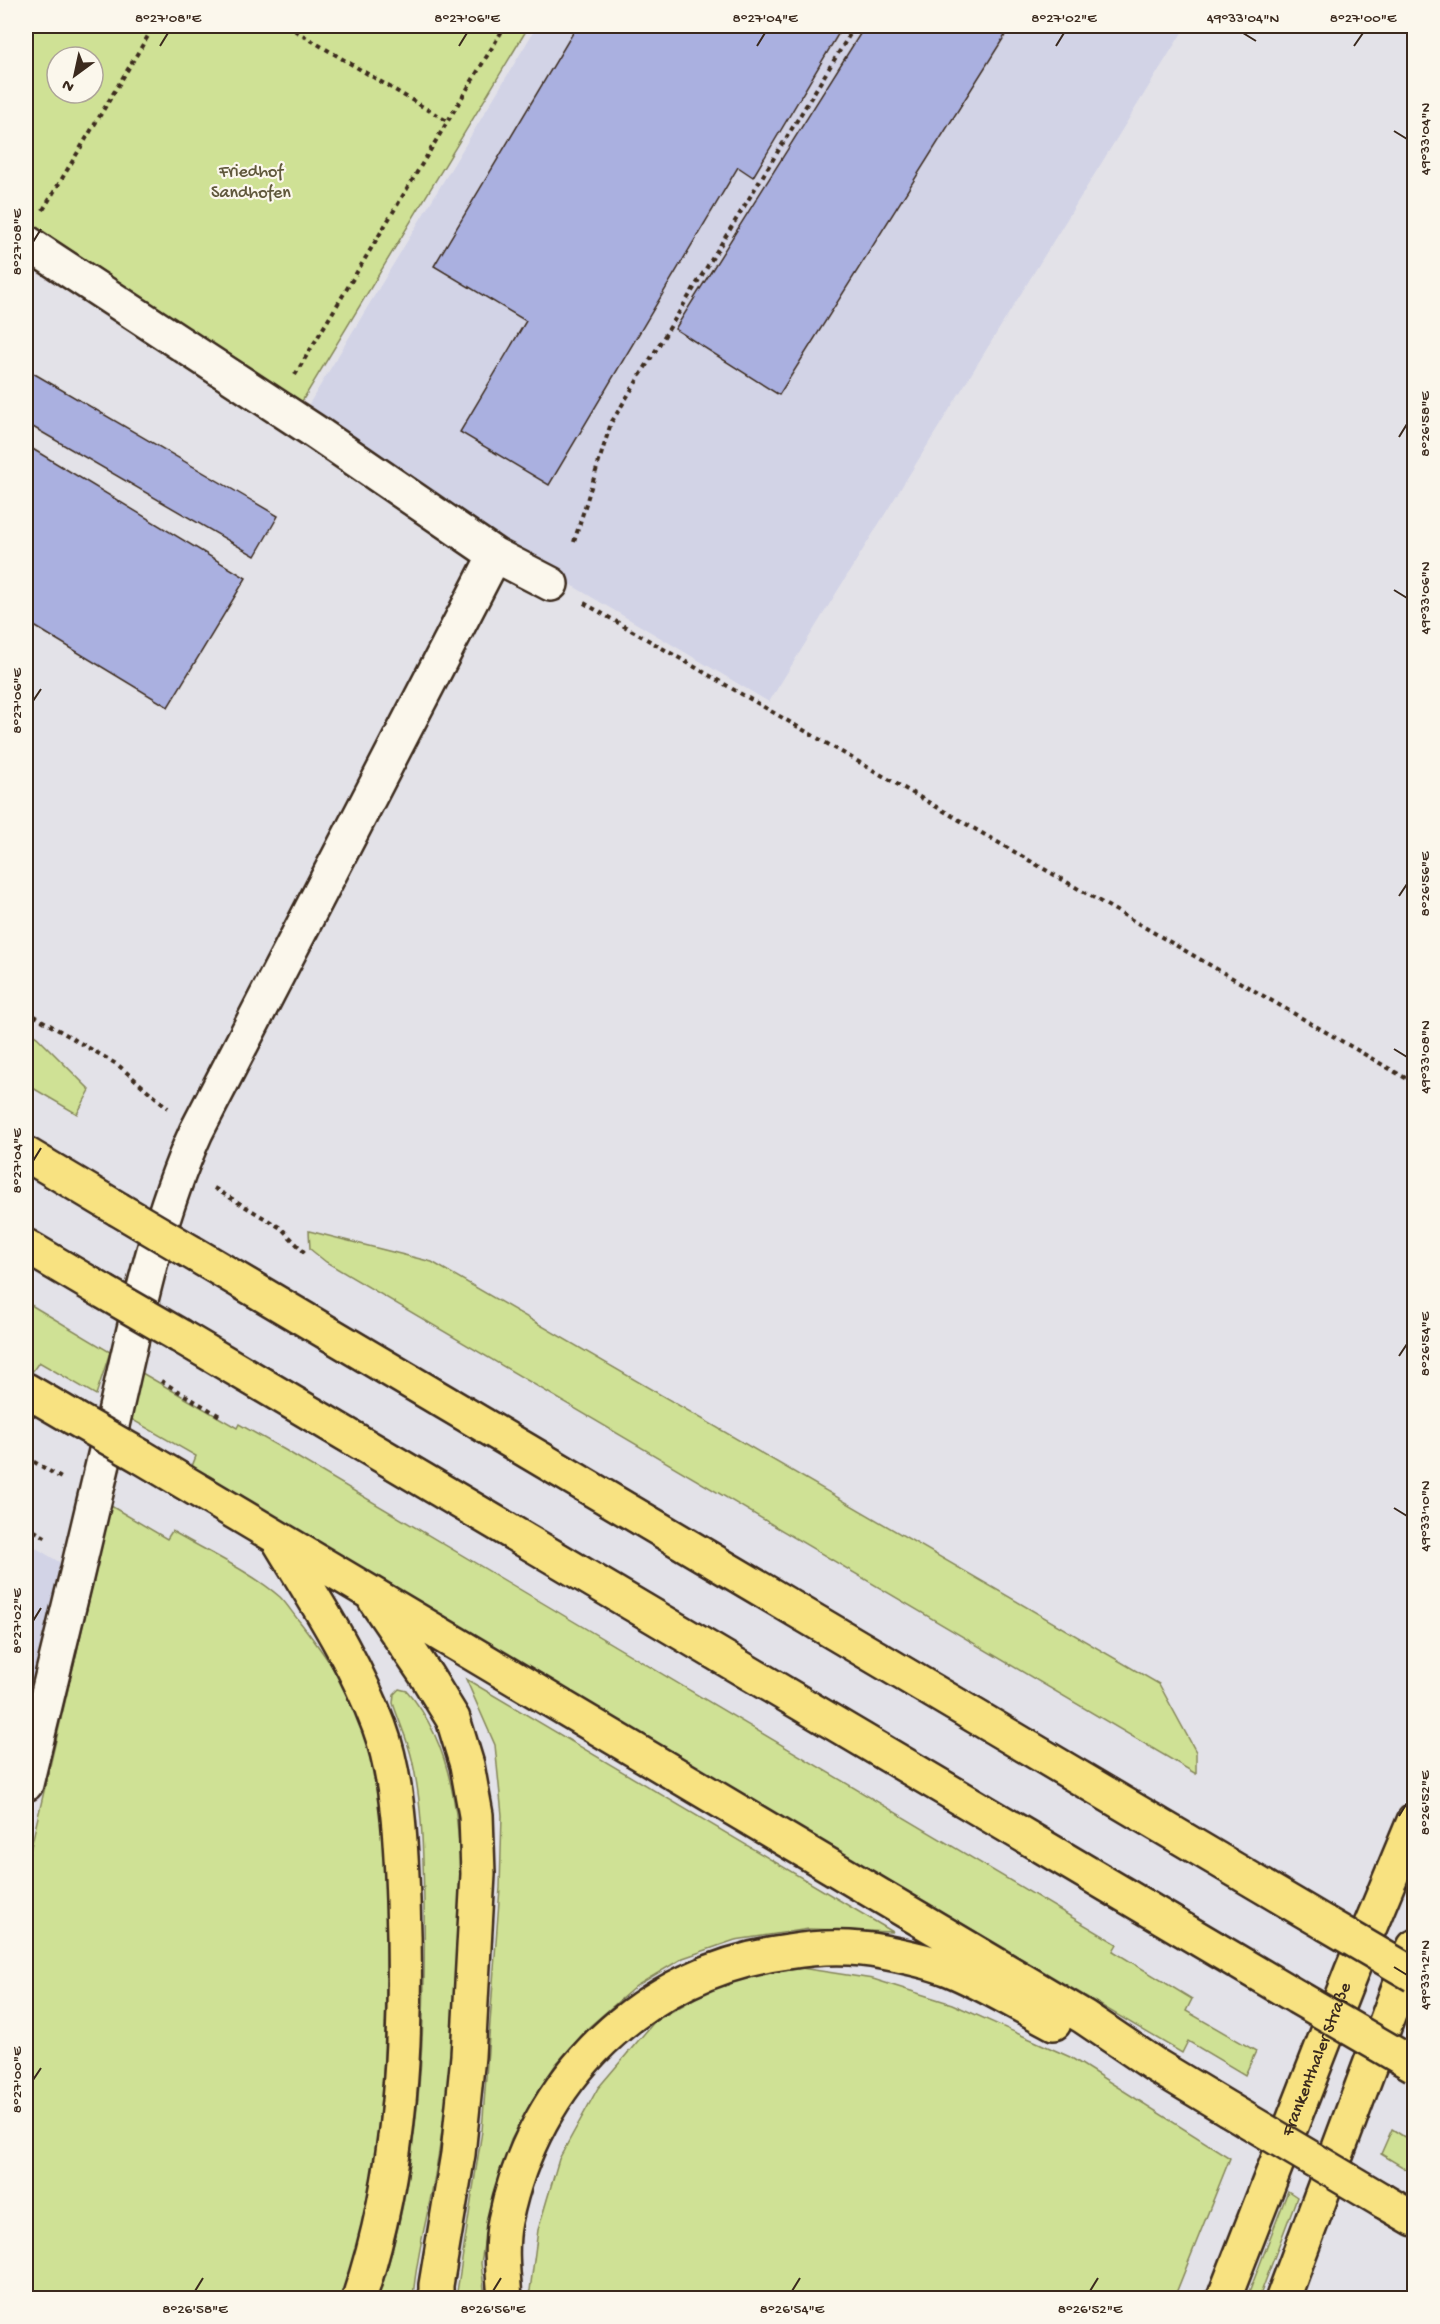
<svg xmlns="http://www.w3.org/2000/svg" width="1440" height="2324" font-family="'Gochi Hand',sans-serif">
  <style>
    .built { fill: #d2d3e6 }
    .green { fill: #cfe195; stroke: #85865a; stroke-width: 1.5; fill-rule: evenodd }
    .building { fill: #aab0e0; stroke: #3b2a1e; stroke-width: 1.5 }
    .lines { fill: none; stroke-linecap: round; stroke-linejoin: round }
    .minor-casing { stroke: #3b2a1e; stroke-width: 38 }
    .major-casing { stroke: #3b2a1e; stroke-width: 38 }
    .highway-casing { stroke: #3b2a1e; stroke-width: 38 }
    .path { stroke: #3b2a1e; stroke-width: 4; stroke-dasharray: 4.5 4.5; stroke-linecap: butt }
    .minor { stroke: #fbf7ec; stroke-width: 33 }
    .major { stroke: #f8e281; stroke-width: 33 }
    .highway { stroke: #f8e281; stroke-width: 33 }
    .highway-bridge-casing { stroke: #3b2a1e; stroke-width: 38; stroke-linecap: butt }
    .highway-bridge { stroke: #f8e281; stroke-width: 33 }
    .ticks { fill: none; stroke: #3b2a1e; stroke-width: 2 }
    .labels { text-anchor: middle; dominant-baseline: central; stroke-width: 4.5; stroke-linejoin: round; paint-order: stroke }
    .park-label { font-size: 18px; fill: #60583c; stroke: #fbf7ec }
    .street-label { font-size: 18px; fill: #3b2a1e; stroke: #fbf7ec }
    .neatline { fill: none; stroke: #3b2a1e; stroke-width: 2 }
    .ticks-label { font-size: 15px; text-anchor: middle; fill: #3b2a1e }
  </style>
  <rect width="100%" height="100%" fill="#e3e2e8"/>
  <filter id="ink" filterUnits="userSpaceOnUse"><feTurbulence type="fractalNoise" baseFrequency=".0167" numOctaves="2"/><feDisplacementMap in="SourceGraphic" scale="12" xChannelSelector="R" yChannelSelector="G"/><feConvolveMatrix kernelMatrix="1 2 1 2 8 2 1 2 1" color-interpolation-filters="sRGB"/></filter>
  <g filter="url(#ink)">
    <path class="built" d="M537,26H1186L769,702L500,543L306,409Z
      M26,1542L61,1563L26,1707Z"/>
    <path class="green" d="M26,26H529L301,403L26,220ZM57,57H93V93H57Z
      M26,1030L37,1037L90,1090L77,1114L26,1084Z
      M309,1231L432,1262L1159,1684L1196,1752V1774L326,1262L310,1249Z
      M26,1302L110,1352L96,1395L39,1362L30,1375L26,1372Z
      M142,1373L237,1428L239,1424L285,1450L1117,1944L1113,1951L1192,1999L1186,2011L1256,2051L1245,2075L1188,2041L1182,2053L191,1469L196,1456L131,1419Z
      M111,1506L167,1539L172,1531C206,1551 251,1572 280,1597C287,1604 293,1614 300,1622C331,1662 361,1706 373,1756C385,1808 385,1865 386,1918C387,2023 385,2131 360,2233C355,2255 348,2277 341,2298H26V1868Z
      M466,1679L893,1932L809,1929L735,1940L683,1958L636,1986L589,2027L556,2064L532,2101L511,2140L491,2201L481,2263L485,2298H458L457,2292L482,2131L500,1888L502,1815L495,1745Z
      M399,1689L407,1691C472,1765 462,1896 456,1988C452,2048 447,2110 436,2169C429,2212 416,2255 413,2298H378C420,2176 426,2032 424,1904C423,1855 423,1807 412,1759C408,1741 399,1722 393,1703L394,1694Z
      M801,1968L873,1979L952,2004L1070,2057L1230,2158L1174,2298H529L538,2230L559,2159L598,2088L655,2021L727,1980Z
      M1392,2129L1414,2143V2174L1381,2154Z
      M1288,2191L1297,2197L1259,2298H1247Z"/>
    <path class="building" d="M577,26H843L753,177L738,167L549,485L460,432L526,321L434,266Z
      M865,26H1011L779,395L675,329Z
      M26,369L278,516L255,556L26,423Z
      M26,445L246,578L168,707L26,621Z"/>
    <g class="lines">
      <defs>
        <path id="minor" d="M26,242L317,433L495,555L551,584
          M26,1784C54,1667 83,1551 110,1434C134,1332 153,1227 196,1132L495,555"/>
        <g id="major">
          <path id="s1" d="M1224,2298L1352,1970L1414,1821"/>
          <path d="M1283,2298L1414,1947"/>
        </g>
        <path id="highway" d="M26,1154L118,1209
          M26,1246L104,1292
          M191,1252L1325,1923
          M180,1336L1297,1997
          M26,1390L74,1418
          M142,1457L1084,2017L1155,2065L1228,2109
          M278,1539C314,1599 354,1659 379,1726C398,1777 401,1845 403,1900C408,2033 402,2171 359,2298
          M375,1600L426,1675L453,1719L467,1765L476,1815L478,1874L468,2056L458,2154L436,2285V2298
          M1383,2201L1414,2219
          M505,2298C503,2274 500,2246 505,2221C534,2079 642,1971 788,1952C818,1947 852,1946 883,1952C904,1956 929,1961 949,1969C982,1982 1021,2006 1054,2023"/>
      </defs>
      <use href="#minor" class="minor-casing"/>
      <use href="#major" class="major-casing"/>
      <use href="#highway" class="highway-casing"/>
      <path class="path" d="M287,26L447,121
        M43,210L154,26
        M295,375L505,26
        M574,542L611,423L855,26
        M584,603L1414,1083
        M26,1011L118,1065L168,1108
        M214,1188L281,1228L307,1255
        M161,1381L220,1416
        M26,1457L61,1478
        M26,1526L47,1538"/>
      <use href="#minor" class="minor"/>
      <use href="#major" class="major"/>
      <use href="#highway" class="highway"/>
      <defs>
        <path id="highway-bridge" d="M118,1209L191,1252
          M104,1292L180,1336
          M74,1418L142,1457
          M1325,1923L1414,1975
          M1297,1997L1414,2065
          M1228,2109L1383,2201"/>
      </defs>
      <use href="#highway-bridge" class="highway-bridge-casing"/>
      <use href="#highway-bridge" class="highway-bridge"/>
    </g>
  </g>
  <path class="ticks" d="M1243,33L1256,41M160,46L168,33M459,46L467,33M757,46L765,33M1056,46L1064,33M1354,46L1363,33M1394,131L1407,139M33,242L41,229M1399,437L1407,424M1394,590L1407,598M33,701L41,689M1399,896L1407,884M1394,1049L1407,1057M33,1161L41,1148M1399,1356L1407,1344M1394,1508L1407,1516M33,1621L41,1608M1399,1816L1407,1803M1394,1967L1407,1975M33,2080L41,2068M195,2291L203,2278M493,2291L501,2278M792,2291L800,2278M1090,2291L1098,2278"/>
  <g class="labels">
    <g class="park-label">
      <text x="251" y="172">Friedhof<tspan x="251" dy="21">Sandhofen</tspan></text>
    </g>
    <g class="street-label">
      <text stroke="none"><textPath href="#s1" startOffset="256">Frankenthaler Straße</textPath></text>
    </g>
  </g>
  <rect width="1440" height="2324" fill="none" stroke="#fbf7ec" stroke-width="66"/>
  <g transform="translate(75 75) rotate(213)"><circle r="28" fill="#fbf7ec" stroke="#aea59a" stroke-width="1.5"/>
  <path d="M0-4.5L10 22L0 15L-10 22Z" fill="#3b2a1e"/>
  <text y="-9" font-size="16" font-weight="bold" text-anchor="middle" fill="#3b2a1e">N</text>
  </g>
  <rect x="33" y="33" width="1374" height="2258" class="neatline"/>
  <g class="ticks-label">
    <text x="168" y="22">8°27'08"E</text>
    <text x="467" y="22">8°27'06"E</text>
    <text x="765" y="22">8°27'04"E</text>
    <text x="1064" y="22">8°27'02"E</text>
    <text x="1243" y="22">49°33'04"N</text>
    <text x="1363" y="22">8°27'00"E</text>
    <text transform="translate(1424 139) rotate(-90)" y="5">49°33'04"N</text>
    <text transform="translate(16 242) rotate(-90)" y="5">8°27'08"E</text>
    <text transform="translate(1424 424) rotate(-90)" y="5">8°26'58"E</text>
    <text transform="translate(1424 598) rotate(-90)" y="5">49°33'06"N</text>
    <text transform="translate(16 701) rotate(-90)" y="5">8°27'06"E</text>
    <text transform="translate(1424 884) rotate(-90)" y="5">8°26'56"E</text>
    <text transform="translate(1424 1057) rotate(-90)" y="5">49°33'08"N</text>
    <text transform="translate(16 1161) rotate(-90)" y="5">8°27'04"E</text>
    <text transform="translate(1424 1344) rotate(-90)" y="5">8°26'54"E</text>
    <text transform="translate(1424 1516) rotate(-90)" y="5">49°33'10"N</text>
    <text transform="translate(16 1621) rotate(-90)" y="5">8°27'02"E</text>
    <text transform="translate(1424 1803) rotate(-90)" y="5">8°26'52"E</text>
    <text transform="translate(1424 1975) rotate(-90)" y="5">49°33'12"N</text>
    <text transform="translate(16 2080) rotate(-90)" y="5">8°27'00"E</text>
    <text x="195" y="2313">8°26'58"E</text>
    <text x="493" y="2313">8°26'56"E</text>
    <text x="792" y="2313">8°26'54"E</text>
    <text x="1090" y="2313">8°26'52"E</text>
  </g>
</svg>
